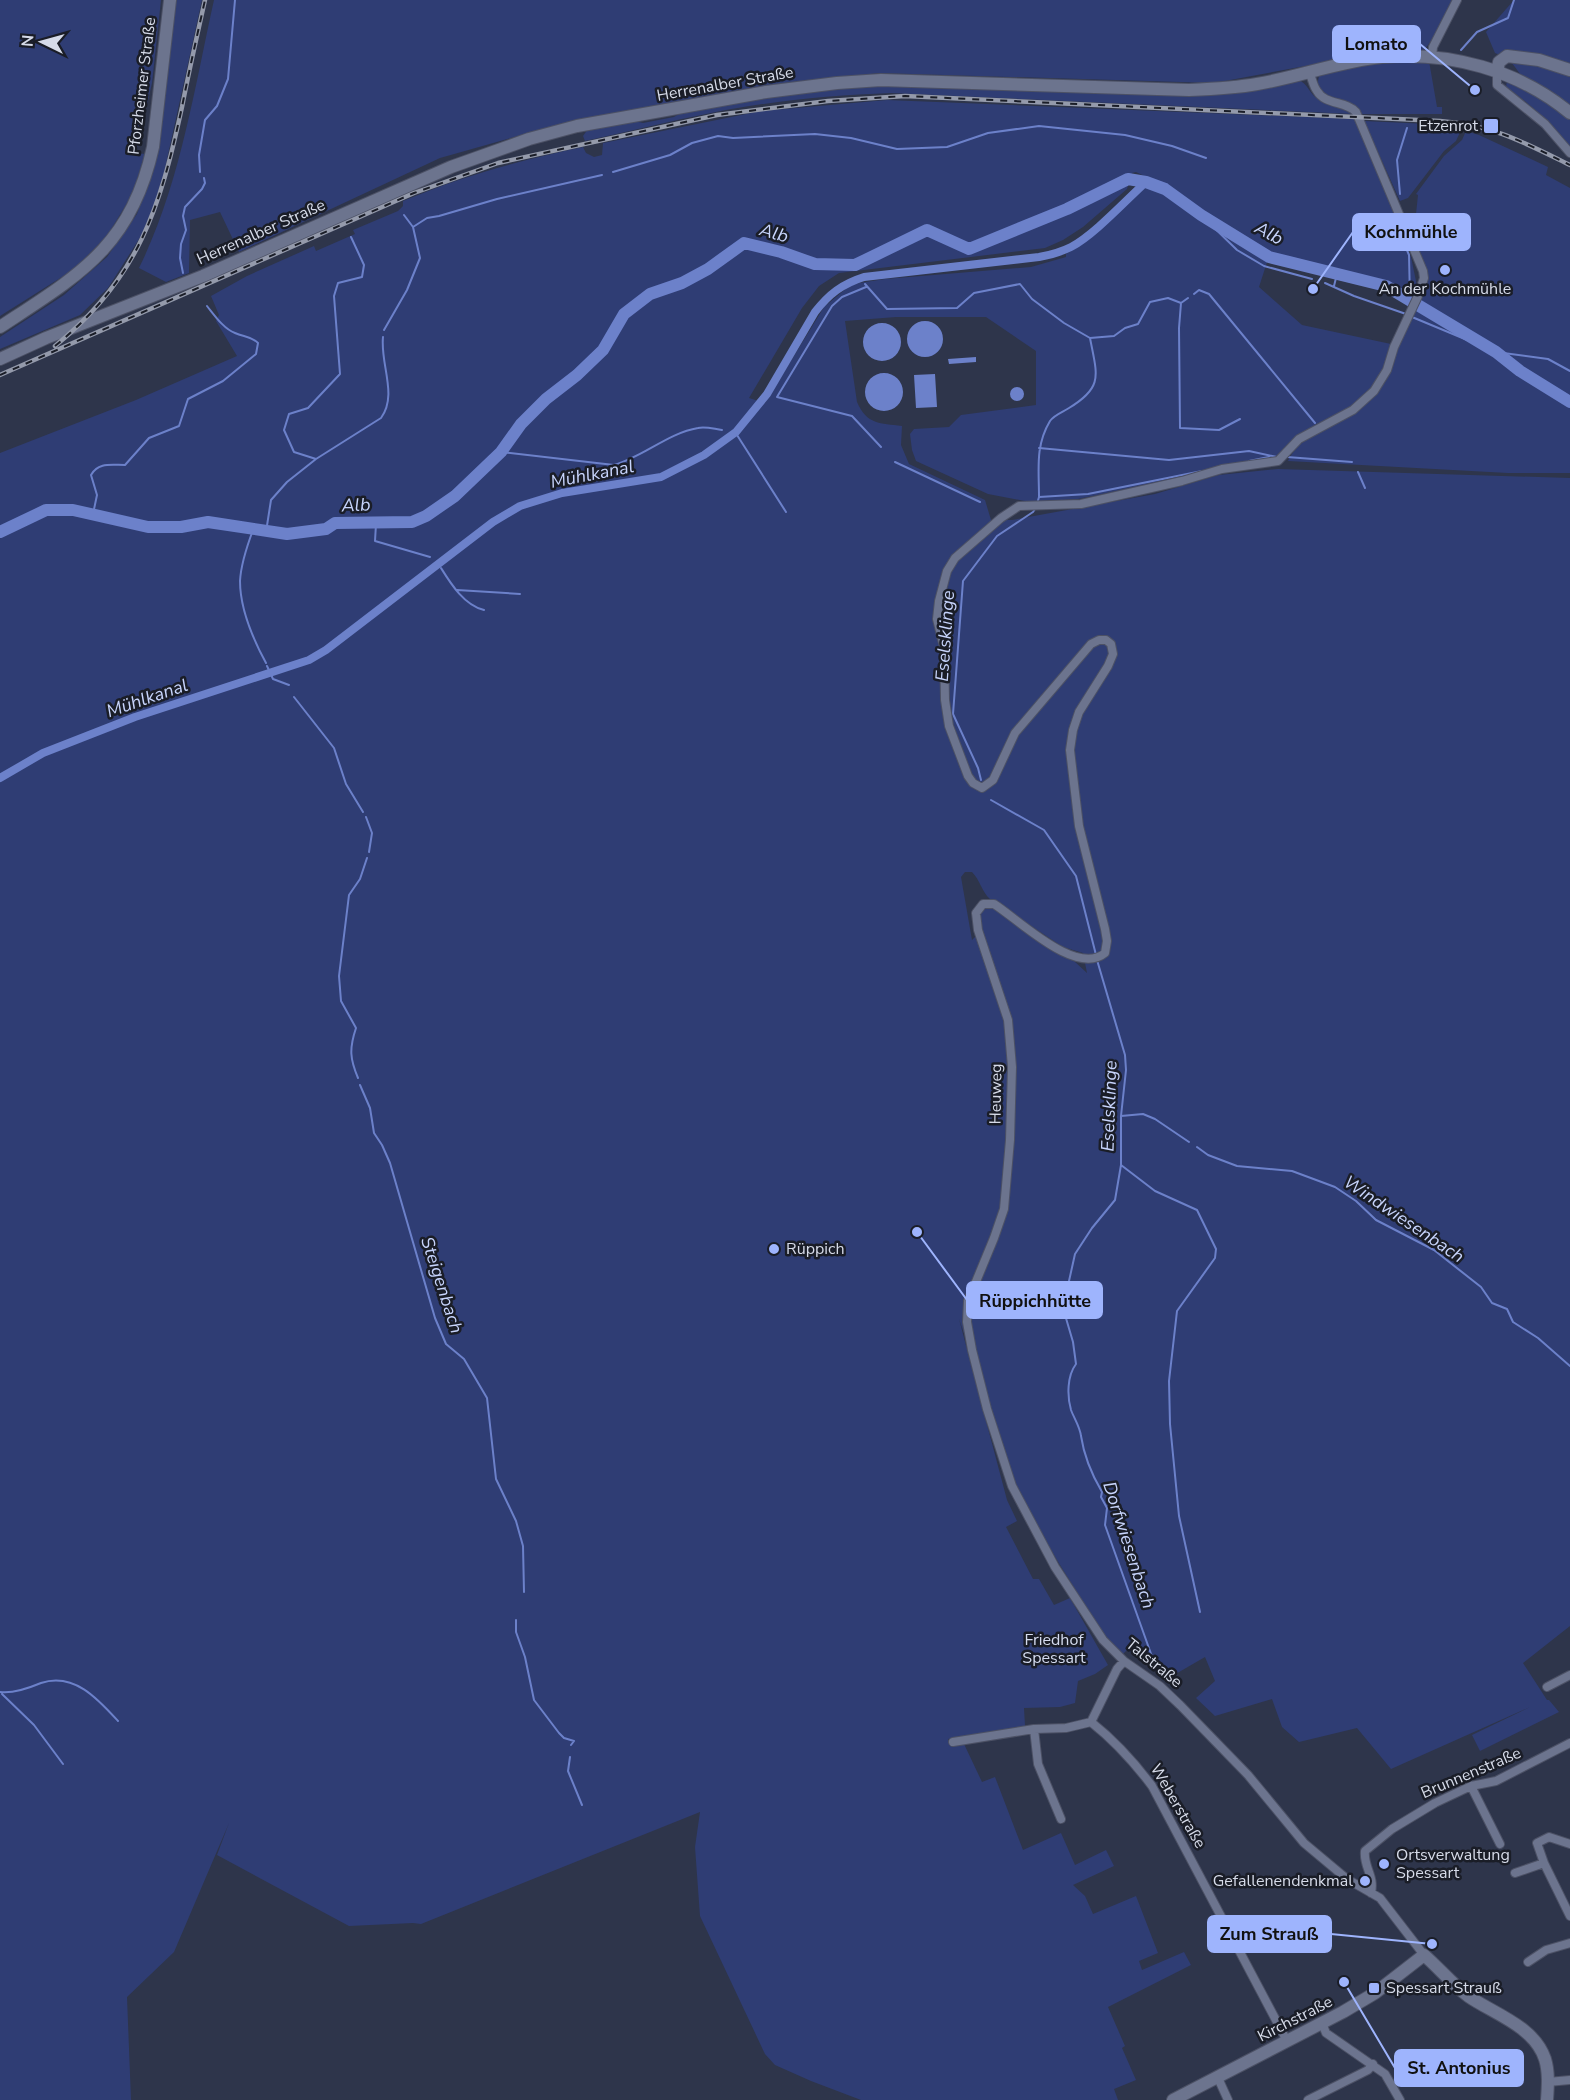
<svg xmlns="http://www.w3.org/2000/svg" width="1570" height="2100" font-family="'Nunito Sans',sans-serif">
  <style>
    .green { fill: #2f3d74; fill-rule: evenodd }
    .water { fill: #6c81ca }
    .lines { fill: none; stroke-linecap: round; stroke-linejoin: round }
    .stream { stroke: #6c81ca; stroke-width: 2 }
    .canal { stroke: #6c81ca; stroke-width: 8 }
    .river { stroke: #6c81ca; stroke-width: 12 }
    .street-casing { stroke: #4c5165; stroke-width: 10 }
    .secondary-casing { stroke: #4c5165; stroke-width: 14 }
    .street { stroke: #6c748e; stroke-width: 8 }
    .secondary { stroke: #6c748e; stroke-width: 12 }
    .rail-casing { stroke: #949aab; stroke-width: 4.5 }
    .rail { stroke: #1a1d27; stroke-width: 2; stroke-dasharray: 7; stroke-linecap: butt }
    .poi-dot { fill: #9eb4fd; stroke: #1a1d27; stroke-width: 2 }
    .labels { text-anchor: middle; dominant-baseline: central; stroke-width: 5; stroke-linejoin: round; paint-order: stroke }
    .street-label { font-size: 16px; fill: #d6dbe9; stroke: #1a1d27 }
    .poi-label { font-size: 16px; fill: #d6dbe9; stroke: #1a1d27; text-anchor: start }
    .park-label { font-size: 16px; fill: #d5dcf0; stroke: #1a1d27 }
    .water-label { font-size: 18px; font-style: italic; fill: #c7d4fc; stroke: #1a1d27 }
    .leader { fill: none; stroke: #9eb4fd; stroke-width: 2 }
    .callout-dot { fill: #9eb4fd; stroke: #1a1d27; stroke-width: 2 }
    .callout { fill: #9eb4fd; stroke: #9eb4fd; stroke-width: 2 }
    .callout-label { font-size: 18px; text-anchor: middle; font-weight: bold; fill: #111 }
  </style>
  <rect width="100%" height="100%" fill="#2e354b"/>
  <path class="green" d="M0,0H161L152,83L136,153L145,154L132,195L107,236L73,270L0,316Z
    M175,0H202L164,173L154,205L141,236L108,288L80,315L0,349V337L64,295L107,257L137,214L155,164Z
    M214,0H1452L1433,39L1423,51L1404,50L1332,61L1214,83L878,73L795,84L575,120L440,158L239,252L220,212L190,220L189,273L166,282L139,268C180,185 194,90 214,0Z
    M1514,0H1570V107L1522,77C1514,65 1510,58 1495,53L1486,32Z
    M1401,60L1429,61L1437,107H1442V114H1360L1326,96L1317,86L1319,76L1322,73L1366,64Z
    M1298,80C1308,83 1309,94 1318,99C1329,106 1343,106 1353,114L891,93C831,95 770,101 711,113C669,121 627,132 585,141L583,136L588,129L635,121L643,123L674,117L684,111L764,97L858,85L1073,90Z
    M1507,81L1543,99L1570,118V149C1550,124 1533,105 1506,87Z
    M887,100L1355,119L1392,205L1394,216L1411,257L1417,286L1412,300L1387,285L1269,256L1259,287L1302,325L1391,344L1385,366L1374,386L1354,406L1303,432L1275,457L1264,460L1078,499L1030,502L988,494L916,461L912,450L910,434L914,429L949,427L961,415L1036,405V351L986,317H896L845,321L857,402C867,425 880,423 902,426L901,445L909,464L985,500L991,520H1012L1155,494L1219,475L1278,469L1570,478V1626L1523,1663L1547,1700H1549L1559,1712L1480,1751L1472,1735L1530,1707L1391,1769L1357,1728L1299,1742L1282,1727L1272,1699L1215,1716L1196,1698L1215,1681L1205,1657L1167,1679L1127,1650L1123,1654L1106,1639L1042,1536L1018,1490L959,1319L1007,1500L1017,1521L1006,1527L1033,1579H1039L1054,1605L1070,1598L1108,1665L1095,1674L1078,1681L1075,1703L1060,1707L1024,1708L1025,1726L948,1739L950,1746L964,1744L982,1782L995,1777L1023,1850L1061,1833L1075,1865L1106,1850L1114,1866L1073,1885L1085,1896L1093,1914L1136,1896L1158,1953L1139,1961L1142,1970L1184,1952L1191,1965L1108,2007L1125,2046L1122,2048L1136,2080L1114,2089L1118,2100H861L811,2081L775,2065L765,2054L700,1916L695,1847L700,1812L421,1924L413,1923L349,1926L217,1855L229,1823L174,1952L127,1997L131,2100H0V453L136,400L237,356L216,321L219,315L211,296L247,276L314,246L316,251L355,234L353,230L398,211L403,206V201C462,176 521,160 583,147L586,153L594,157L602,155L603,143L761,111ZM1136,172L1167,187L1166,191L1144,188L1081,245L1066,254V257L1031,267L885,279L859,283L848,287L824,307L765,403L749,398L802,308L819,286L839,273L1045,248L1063,240L1083,227L1127,189L1132,173ZM965,872H972C980,880 982,892 990,899L1063,947L1083,953L1087,973L1074,961L1028,934L992,906L981,909L978,919L981,931L972,940L961,877Z
    M1364,121L1428,124L1461,130L1456,141L1444,151L1408,198L1400,201Z
    M1466,131L1479,135L1548,167L1546,175L1570,188V473H1508L1288,461C1303,428 1351,423 1375,395C1383,387 1391,374 1394,363C1396,357 1395,350 1397,345C1404,326 1415,308 1423,290H1427V272L1405,214H1416L1418,195L1416,194L1444,156L1462,140Z"/>
  <path class="water" d="M907 339a18 18 0 1 1 36 0a18 18 0 1 1-36 0Z
    M863 342a19 19 0 1 1 38 0a19 19 0 1 1-38 0Z
    M976,357V362L949,364L948,359Z
    M865 392a19 19 0 1 1 38 0a19 19 0 1 1-38 0Z
    M935,374L937,407L916,408L914,375Z
    M1010 394a7 7 0 1 1 14 0a7 7 0 1 1-14 0Z"/>
  <g class="lines">
    <path class="stream" d="M1461,50L1477,32L1508,18L1514,0
      M200,172L199,155L205,120L217,106L228,79L235,0
      M613,172L670,155L692,143L718,136L733,138L815,134L851,138L897,149L947,147L988,133L1039,126L1125,135L1172,146L1206,158
      M1400,194L1397,160L1407,128
      M404,215L413,227
      M1201,215L1237,250L1264,266L1312,279
      M1404,243L1409,255L1410,300
      M183,273L180,258L181,244L186,230L183,216L185,207L202,189L205,183L204,178
      M1325,283L1354,296L1406,314
      M865,284L887,309L957,308L974,293L1020,284L1032,299L1064,323L1090,338L1114,336L1125,328L1138,324L1150,302L1168,298L1181,303L1188,298
      M1334,286L1337,274
      M866,287L842,297L832,306L777,397L852,416L881,447
      M1194,294L1199,290L1209,294L1315,423
      M1181,303L1179,328L1180,428L1219,430L1240,419
      M1412,317L1496,352L1548,359L1570,371
      M384,330L407,290L420,258L413,227L427,218L439,216L497,199L602,175
      M737,435L786,512
      M1039,448L1169,460L1249,451L1277,457
      M501,452L614,465C643,457 668,433 698,428C705,426 714,429 722,430
      M1287,457L1352,462
      M316,459L294,452L284,430L289,414L308,408L340,374L334,296L338,283L362,277L364,265L351,237
      M1249,461L1269,457
      M895,462L980,502
      M1358,472L1365,488
      M1039,497L1088,494L1202,471
      M1037,504L1039,497C1039,469 1035,446 1050,421C1054,415 1063,412 1069,408C1104,387 1097,375 1090,338
      M93,514L97,495L91,475C98,462 111,465 125,465L149,438L179,426L188,399L223,381L256,354L258,343C251,336 244,337 235,333C224,329 215,316 207,306
      M376,524L375,541L430,557
      M253,530C247,546 241,563 240,581C240,609 253,639 266,663
      M266,532L271,500L287,482L316,459L381,418C398,395 380,364 383,337
      M441,568C451,584 464,605 484,610
      M457,590L520,594
      M267,666L273,679L289,685
      M294,697L334,748L346,784L363,812
      M981,780L978,768L953,714L963,581L997,536L1033,512L1035,509
      M991,800L1044,830L1076,876L1096,955
      M366,817L372,833L369,852
      M1097,960L1125,1055L1126,1070L1121,1116V1165L1155,1191L1197,1210L1216,1249L1215,1258L1177,1311L1169,1381L1170,1424L1179,1516L1200,1612
      M358,1078C350,1059 349,1049 356,1028L341,1001L339,976L349,895L360,879L367,858
      M360,1085L370,1108L374,1133L382,1145L390,1163L435,1318L446,1344L464,1359L487,1398L496,1479L516,1521L523,1546L524,1592
      M1121,1116L1143,1114L1155,1119L1189,1142
      M1197,1147L1208,1155L1237,1166L1292,1171L1335,1187L1356,1201L1376,1220L1434,1250L1481,1287L1492,1303L1507,1309L1513,1322L1538,1338L1570,1366
      M1121,1165L1115,1200L1092,1228L1075,1254L1063,1308L1073,1342L1076,1364C1067,1376 1067,1396 1071,1410C1074,1418 1080,1427 1081,1436C1084,1456 1092,1475 1102,1492L1101,1497L1107,1508L1105,1525L1155,1665
      M516,1620V1632L525,1657L534,1700L559,1733L564,1738L574,1741L571,1745
      M0,1692C13,1694 29,1688 41,1683C74,1672 98,1699 118,1721
      M2,1694L34,1725L63,1764
      M570,1757L568,1771L582,1805"/>
    <path class="canal" d="M0,778L43,753L135,717L309,660L326,650L493,522L520,506L562,493L661,477L704,455L736,432L767,394L815,312C829,294 842,284 864,277L1039,257C1050,255 1061,252 1071,247C1094,235 1126,200 1146,182"/>
    <path class="river" d="M0,532L46,510H73L148,527H181L208,522L287,534L326,529L335,523L412,522L426,516L455,496L501,452L521,424L546,399L577,375L603,350L624,314L650,294L682,283L708,269L744,243L781,252L815,264L855,265L927,230L969,249L1067,209L1128,179L1146,182L1165,189L1201,215L1269,257L1386,286L1496,352L1520,371L1570,402"/>
    <defs>
      <path id="street" d="M1432,57L1433,47L1457,0
        M1309,72C1312,78 1313,86 1317,91C1325,105 1346,101 1356,112L1423,271L1424,278L1418,296L1394,347L1387,370L1374,391L1353,410L1299,439L1278,461L1222,469L1182,481L1081,504L1019,506L1001,518L955,558L947,571L939,601L937,619L944,647L945,700L949,726L968,776L973,783L982,788L993,780L1015,733L1091,644L1099,640H1106L1111,644L1113,654L1108,666L1079,712L1073,730L1070,750L1079,826L1105,929L1107,941L1105,953C1076,977 1018,919 994,904H983L976,913L978,930L1008,1020L1012,1067L1010,1140L1004,1209L994,1238L968,1301L967,1322L972,1350L987,1409L1012,1486L1055,1567L1103,1640L1124,1661L1160,1686L1180,1705L1248,1775L1304,1843L1347,1879L1380,1898L1424,1955
        M1497,72V85L1545,124L1570,153
        M1547,1687L1570,1675
        M1091,1722C1115,1741 1134,1762 1152,1786L1287,2041
        M1091,1722L1117,1669L1124,1661
        M1034,1729L1038,1764L1061,1819
        M953,1742L1034,1729L1066,1728L1091,1722
        M1471,1786L1500,1844
        M1570,1844L1549,1837L1537,1843L1544,1863L1570,1916
        M1515,1873L1544,1863
        M1371,1893C1375,1875 1363,1867 1365,1851L1392,1829L1435,1803L1471,1786L1496,1781L1570,1743
        M1528,1962L1546,1950L1570,1943
        M1322,2023L1326,2033L1385,2074L1400,2100
        M1218,2078L1228,2100
        M1548,2082L1570,2080
        M1308,2100L1368,2070L1373,2064"/>
      <path id="secondary" d="M1497,72L1499,62L1507,56L1539,60L1570,70
        M0,327C79,275 131,247 153,147L170,0
        M0,359L46,338L203,276L451,167L529,139L577,126L766,92L837,83L881,80L1189,90C1212,89 1235,88 1257,84C1299,77 1340,61 1382,57C1449,51 1518,70 1570,113
        M1173,2100L1343,2012L1375,1993L1424,1955C1439,1968 1452,1984 1468,1996C1494,2014 1534,2026 1545,2059C1549,2072 1548,2086 1547,2100"/>
    </defs>
    <use href="#street" class="street-casing"/>
    <use href="#secondary" class="secondary-casing"/>
    <use href="#street" class="street"/>
    <use href="#secondary" class="secondary"/>
    <defs>
      <path id="rail" d="M55,346C139,278 160,208 182,107C189,71 197,36 205,0
        M0,375L414,193L498,163L717,115L828,101L905,96L1440,121C1493,125 1523,142 1570,165"/>
    </defs>
    <use href="#rail" class="rail-casing"/>
    <use href="#rail" class="rail"/>
  </g>
  <g class="poi-dot">
    <rect x="1483" y="118" width="16" height="16" rx="3"/>
    <circle cx="1445" cy="270" r="6"/>
    <circle cx="774" cy="1249" r="6"/>
    <circle cx="1384" cy="1864" r="6"/>
    <circle cx="1365" cy="1881" r="6"/>
    <rect x="1368" y="1982" width="12" height="12" rx="3"/>
  </g>
  <g class="labels">
    <g class="street-label">
      <text transform="translate(725 84) rotate(-10)">Herrenalber Straße</text>
      <text transform="translate(142 86) rotate(-83)">Pforzheimer Straße</text>
      <text transform="translate(261 232) rotate(-24)">Herrenalber Straße</text>
      <text transform="translate(996 1094) rotate(-89)">Heuweg</text>
      <text transform="translate(1154 1663) rotate(39)">Talstraße</text>
      <text transform="translate(1471 1773) rotate(-23)">Brunnenstraße</text>
      <text transform="translate(1178 1806) rotate(60)">Weberstraße</text>
      <text transform="translate(1295 2019) rotate(-27)">Kirchstraße</text>
    </g>
    <g class="poi-label">
      <text x="1478" y="126" text-anchor="end">Etzenrot</text>
      <text x="1445" y="289" text-anchor="middle">An der Kochmühle</text>
      <text x="786" y="1249">Rüppich</text>
      <text x="1396" y="1855">Ortsverwaltung<tspan x="1396" dy="18">Spessart</tspan></text>
      <text x="1353" y="1881" text-anchor="end">Gefallenendenkmal</text>
      <text x="1386" y="1988">Spessart Strauß</text>
    </g>
    <g class="park-label">
      <text x="1054" y="1640">Friedhof<tspan x="1054" dy="18">Spessart</tspan></text>
    </g>
    <g class="water-label">
      <text transform="translate(774 233) rotate(16)">Alb</text>
      <text transform="translate(1269 233) rotate(28)">Alb</text>
      <text transform="translate(592 474) rotate(-11)">Mühlkanal</text>
      <text transform="translate(356 505) rotate(-2)">Alb</text>
      <text transform="translate(945 636) rotate(-86)">Eselsklinge</text>
      <text transform="translate(147 698) rotate(-19)">Mühlkanal</text>
      <text transform="translate(1109 1106) rotate(-88)">Eselsklinge</text>
      <text transform="translate(1404 1219) rotate(34)">Windwiesenbach</text>
      <text transform="translate(442 1285) rotate(72)">Steigenbach</text>
      <text transform="translate(1129 1545) rotate(72)">Dorfwiesenbach</text>
    </g>
  </g>
  <path class="leader" d="M1475 90L1420 44M1313 289L1353 232M917 1232L967 1300M1432 1944L1331 1934M1344 1982L1395 2068"/>
  <g class="callout-dot">
    <circle cx="1475" cy="90" r="6"/>
    <circle cx="1313" cy="289" r="6"/>
    <circle cx="917" cy="1232" r="6"/>
    <circle cx="1432" cy="1944" r="6"/>
    <circle cx="1344" cy="1982" r="6"/>
  </g>
  <g class="callout">
    <rect x="1333" y="26" width="87" height="36" rx="6"/>
    <rect x="1353" y="214" width="117" height="36" rx="6"/>
    <rect x="967" y="1282" width="135" height="36" rx="6"/>
    <rect x="1208" y="1916" width="123" height="36" rx="6"/>
    <rect x="1395" y="2050" width="128" height="36" rx="6"/>
  </g>
  <g class="callout-label">
    <text x="1376" y="50">Lomato</text>
    <text x="1411" y="238">Kochmühle</text>
    <text x="1035" y="1307">Rüppichhütte</text>
    <text x="1269" y="1940">Zum Strauß</text>
    <text x="1459" y="2074">St. Antonius</text>
  </g>
  <g transform="translate(42 42) rotate(275)" stroke="#1a1d27" stroke-width="4.5" paint-order="stroke">
  <path d="M0-4.5L10 22L0 15L-10 22Z" fill="#d6dbe9"/>
  <text y="-9" font-size="16" font-weight="bold" text-anchor="middle" fill="#d6dbe9">N</text>
  </g>
</svg>
